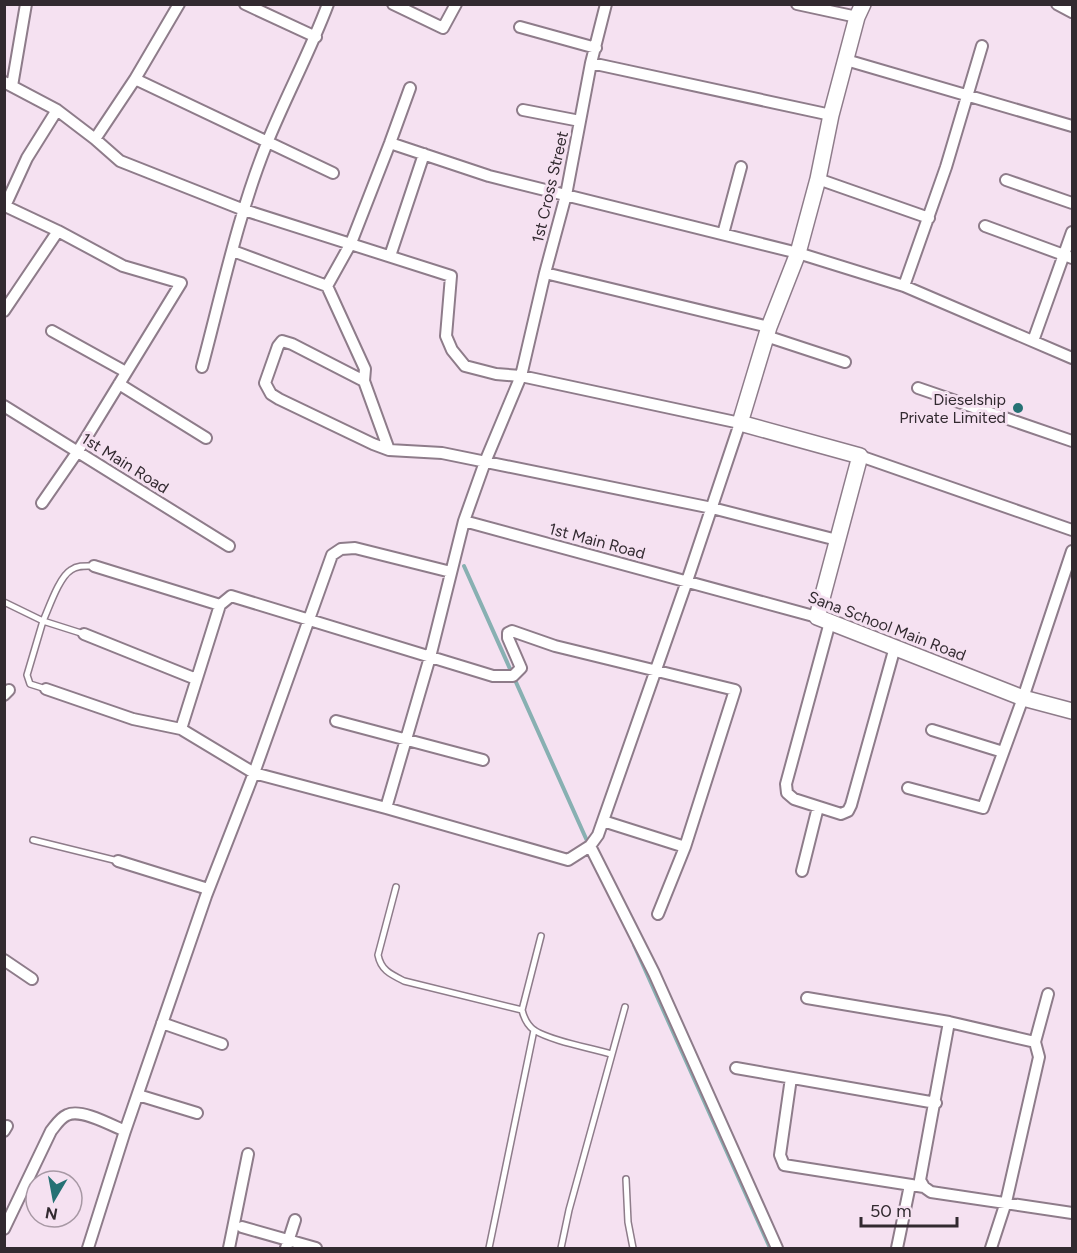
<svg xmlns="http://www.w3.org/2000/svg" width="1077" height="1253" font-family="Figtree,sans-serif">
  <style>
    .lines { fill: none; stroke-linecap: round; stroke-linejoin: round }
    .stream { stroke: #88b0b2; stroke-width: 4 }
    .lane-casing { stroke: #8e7c8a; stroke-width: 8 }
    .street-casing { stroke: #8e7c8a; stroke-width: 14 }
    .secondary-casing { stroke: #8e7c8a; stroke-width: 18 }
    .lane { stroke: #fff; stroke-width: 5 }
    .street { stroke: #fff; stroke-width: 10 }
    .secondary { stroke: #fff; stroke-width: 15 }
    .poi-dot { fill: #267174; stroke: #f5e1f1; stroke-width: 2 }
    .labels { text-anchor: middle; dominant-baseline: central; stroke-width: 6; stroke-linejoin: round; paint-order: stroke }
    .street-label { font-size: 16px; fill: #322a30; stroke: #f5e1f1 }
    .poi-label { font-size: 16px; fill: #322a30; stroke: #f5e1f1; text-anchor: end }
  </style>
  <rect width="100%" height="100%" fill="#f5e1f1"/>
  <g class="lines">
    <path class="stream" d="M464,566L588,843
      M634,945L770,1248"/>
    <defs>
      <path id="lane" d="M4,602L43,621C49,608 59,577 71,570C78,565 86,566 94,566
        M46,689L30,684L27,675L43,621L84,634
        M33,840L118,861
        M396,887L378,955C381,970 390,974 404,981L522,1010C524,1018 527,1025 534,1030C551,1041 591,1048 611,1054
        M522,1010L541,936
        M626,1179L628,1222L633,1248
        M489,1248L534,1030
        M561,1248L569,1210L625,1007"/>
      <path id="street" d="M245,4L316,37
        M393,4L443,28L456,4
        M797,4L857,17
        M1057,4L1072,12
        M520,27L596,48
        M846,60L1072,126
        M591,63L831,115
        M135,79L333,173
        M4,82L57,110L95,139L120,161L244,210L451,276L446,336L452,350L465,366L496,374L521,376L740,423L687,581L598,835L590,846L568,860L386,808L254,773L181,729L133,719L46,689
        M12,86L26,4
        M523,110L580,121
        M95,139L135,79L179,4
        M390,143L489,176L798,253L904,286L1072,358
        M818,179L929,218
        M1006,180L1072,203
        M985,226L1072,258
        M723,234L741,167
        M233,251L327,286L365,369L364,381L389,450
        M390,256L424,154
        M545,273L769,327
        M327,286L351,243L390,143L410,88
        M904,286L946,167L982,46
        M4,311L58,231L5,206L27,158L57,110
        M52,331L126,372
        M766,336L845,362
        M1033,341L1072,232
        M202,367C222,292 238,215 267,143C286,96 310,52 328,4
        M364,381L292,344L282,341L278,346L265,383L271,394L279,399L373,444L389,450L442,453L712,508L837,540
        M119,384L206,438
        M918,388L1072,441
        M4,406L229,546
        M860,456L1072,530
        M42,503L78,451L181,283L123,266L58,231
        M464,521L817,617
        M94,566L220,605
        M830,622L786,784L787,793L794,799L841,814L848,811L851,805L895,647
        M84,634L196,679
        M4,695L9,690
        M336,721L483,760
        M181,729L220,605L231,596L493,676H513L521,668L508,638V633L512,631L555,646L735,690L685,847L603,821
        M932,730L1003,752
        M908,788L983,808L1023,698L1072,551
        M386,808L430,657L464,521L485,462L521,376L545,273L566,195L591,63L606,4
        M590,846L654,973L777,1248
        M118,861L208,889
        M802,871L818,807
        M658,914L685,847
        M4,960L32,979
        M807,998L949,1022L1035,1042L1048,994
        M949,1022L920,1180L924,1187L931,1192L1072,1213
        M162,1023L222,1044
        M736,1068L936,1103
        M791,1078L780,1155L784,1165L924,1187
        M138,1095L197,1113
        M4,1131L7,1126
        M242,1227L316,1248
        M4,1229L51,1131C56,1125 60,1118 67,1115C81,1108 111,1125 125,1131
        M88,1248L125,1131L206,896L254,773L332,555L341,549L355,548L451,572
        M229,1248L248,1154
        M286,1248L295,1220
        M897,1248L910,1185
        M991,1248L1006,1202L1039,1057L1035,1042"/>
      <path id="secondary" d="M863,4L857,17L831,115L818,179L798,253L769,327L740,423L860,456L817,617L1023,698L1072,711"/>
    </defs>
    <use href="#lane" class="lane-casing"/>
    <use href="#street" class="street-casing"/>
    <use href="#secondary" class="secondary-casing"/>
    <use href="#lane" class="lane"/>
    <use href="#street" class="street"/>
    <use href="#secondary" class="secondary"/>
  </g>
  <circle class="poi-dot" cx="1018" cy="408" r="6"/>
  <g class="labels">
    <g class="street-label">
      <text transform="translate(550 187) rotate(-77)">1st Cross Street</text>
      <text transform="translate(125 463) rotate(32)">1st Main Road</text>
      <text transform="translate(597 541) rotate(15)">1st Main Road</text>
      <text transform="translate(887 626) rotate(21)">Sana School Main Road</text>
    </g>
    <g class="poi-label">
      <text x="1006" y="399">Dieselship<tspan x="1006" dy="18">Private Limited</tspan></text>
    </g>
  </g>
  <rect width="1077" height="1253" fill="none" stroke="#322a30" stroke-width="12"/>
  <g transform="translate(54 1199) rotate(190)"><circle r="28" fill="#f5e1f1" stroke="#a798a4" stroke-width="1.5"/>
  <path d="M0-4.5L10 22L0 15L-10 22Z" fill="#267174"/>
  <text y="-9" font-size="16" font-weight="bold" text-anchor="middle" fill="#322a30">N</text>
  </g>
  <path d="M861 1217v9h96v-9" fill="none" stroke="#322a30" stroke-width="3"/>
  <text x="870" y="1217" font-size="18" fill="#322a30" stroke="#f5e1f1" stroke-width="4.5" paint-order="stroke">50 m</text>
</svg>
